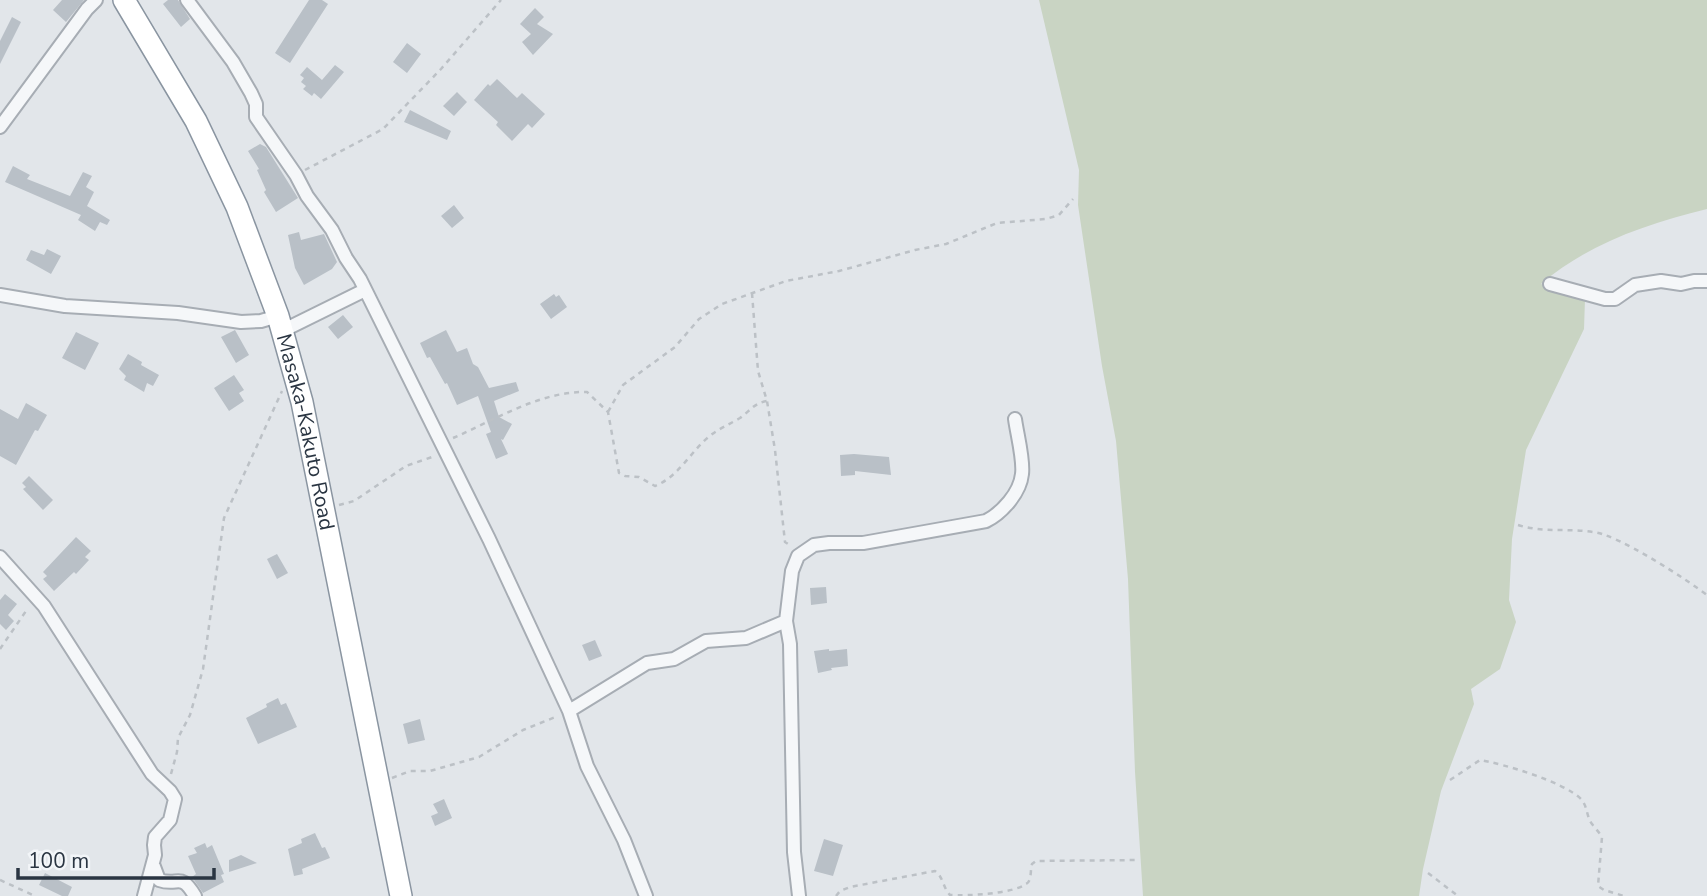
<svg xmlns="http://www.w3.org/2000/svg" width="1707" height="896" font-family="'Nunito Sans',sans-serif">
  <style>
    .green { fill: #c9d4c3 }
    .building { fill: #b9c0c7 }
    .lines { fill: none; stroke-linecap: round; stroke-linejoin: round }
    .street-casing { stroke: #a7adb4; stroke-width: 16 }
    .highway-casing { stroke: #8a95a1; stroke-width: 24 }
    .path { stroke: #bcc1c6; stroke-width: 2.5; stroke-dasharray: 5 5; stroke-linecap: butt }
    .street { stroke: #f5f7f9; stroke-width: 12 }
    .highway { stroke: #fff; stroke-width: 21 }
    .labels { text-anchor: middle; dominant-baseline: central; stroke-width: 6; stroke-linejoin: round; paint-order: stroke }
    .street-label { font-size: 21px; fill: #2a3542; stroke: #f2f5f8 }
  </style>
  <rect width="100%" height="100%" fill="#e2e6ea"/>
  <path class="green" d="M1039,0H1707V209C1647,224 1589,243 1541,284L1585,299L1584,329L1526,450L1512,539L1509,600L1516,622L1500,669L1471,689L1474,704L1441,791L1423,869L1419,896H1143L1135,772L1128,579L1116,441L1102,366L1078,205L1079,170Z"/>
  <path class="building" d="M62,0H84L66,22L53,10Z
    M168,0H178L190,19L181,27L163,4Z
    M309,0H322L328,4L290,63L275,53Z
    M535,8L544,17L537,24L553,34L533,55L522,42L531,34L520,24Z
    M12,17L21,22L0,64V41Z
    M407,43L421,54L407,73L393,62Z
    M335,65L344,72L321,99L314,93L312,96L303,89L306,86L301,82L304,78L300,75L307,67L322,80Z
    M497,79L517,98L522,93L545,114L532,128L528,124L512,141L496,125L498,122L474,100L488,84L490,86Z
    M457,92L467,102L454,116L443,106Z
    M410,110L451,131L447,140L404,122Z
    M260,144L266,147L298,198L276,212L264,192L266,190L257,170L259,169L248,151Z
    M13,166L30,175L27,179L70,196L83,172L92,176L86,187L94,192L87,206L110,220L107,225L100,222L95,231L78,220L81,215L5,182Z
    M454,205L464,218L452,228L441,216Z
    M299,232L301,240L324,234L337,262L332,269L304,285L295,268L288,235Z
    M47,249L61,256L51,274L26,260L31,250L44,255Z
    M554,294L556,297L559,295L567,307L551,319L540,304Z
    M343,315L353,327L338,339L328,327Z
    M235,330L249,355L236,363L221,337Z
    M446,330L457,352L467,348L473,364L478,367L489,388L516,382L519,391L494,401L499,417L512,424L503,440L501,439L508,454L496,459L486,434L491,432L478,396L457,405L447,383L445,384L430,357L427,358L420,343Z
    M76,332L99,343L85,370L62,358Z
    M128,354L142,362L141,365L159,375L153,386L147,383L144,392L124,380L126,376L119,369Z
    M234,375L244,390L239,393L244,401L229,411L214,388Z
    M26,403L47,415L38,431L35,430L16,465L0,456V409L18,419Z
    M854,454L889,457L891,475L855,471V475L841,476L840,455Z
    M29,476L53,500L43,510L23,489L26,487L22,483Z
    M76,537L91,551L85,557L89,560L76,574L74,572L54,591L43,579L47,576L43,572Z
    M277,554L288,573L277,579L267,559Z
    M826,587L827,603L811,605L810,588Z
    M5,594L17,604L8,615L14,621L6,630L0,624V600Z
    M595,640L602,656L589,661L582,645Z
    M829,649V651L847,649L848,666L831,668L832,670L818,673L814,651Z
    M278,698L281,705L286,703L297,727L258,744L246,718L267,707L266,704Z
    M420,719L425,740L408,744L403,724Z
    M444,799L452,818L435,826L431,816L438,813L433,804Z
    M315,833L322,848L325,847L330,858L302,869L303,874L294,876L288,849L302,843L301,839Z
    M824,839L843,845L833,876L814,871Z
    M205,843L207,848L212,845L224,874L221,875L224,882L203,893L192,877L196,874L188,856L197,853L194,848Z
    M241,855L257,863L229,872V860Z
    M45,873L72,887L68,896H62L39,885Z"/>
  <g class="lines">
    <defs>
      <path id="street" d="M187,0L233,62L251,93L256,104V117L296,175L307,196L332,230L346,258L360,279L489,539L569,711L587,766L624,840L646,896
        M0,127L87,9L96,0
        M1550,284L1605,299H1615L1635,285L1661,281L1681,284L1694,281H1707
        M0,295L65,306L178,313L241,322L261,321L278,316
        M282,331L365,290
        M0,557L44,606L152,774L170,791L175,799L170,820L155,837L154,845L155,855L144,896
        M569,711L647,663L674,659L706,641L746,638L786,621
        M153,864L159,880C179,887 180,871 195,896
        M799,896L794,852L790,644L786,621L792,571L798,556L814,545L829,543H863L986,521C1002,513 1020,493 1022,474C1024,460 1017,434 1015,419"/>
      <g id="highway">
        <path id="s1" d="M124,0L196,121L237,207L278,316L302,402L401,896"/>
      </g>
    </defs>
    <use href="#street" class="street-casing"/>
    <use href="#highway" class="highway-casing"/>
    <path class="path" d="M305,170L383,129L441,69L501,0
      M752,293L758,371L767,401L775,450L785,542L791,546
      M608,412L623,385L675,347L699,319L722,304L786,281L839,271L915,250L946,244L997,223L1046,219L1059,215L1073,199
      M453,438C495,420 540,391 587,392L608,412L619,473L625,476L639,477L655,486C680,476 692,449 711,435C720,428 730,424 740,418C750,411 754,403 767,401
      M339,505L354,501L406,466L435,456
      M1518,525C1543,533 1568,528 1593,532C1617,534 1686,579 1707,595
      M0,649L28,608
      M171,774L177,752L178,738L190,715L203,669L224,518L282,391
      M392,778L410,771H430L479,757L523,730L558,716
      M1450,780L1480,760C1504,764 1564,782 1581,799C1588,807 1586,816 1592,824C1595,828 1599,832 1602,837L1598,886L1604,890L1624,896
      M1428,873L1458,896
      M0,880L35,896
      M836,896L840,891L850,887L935,871C943,876 943,888 950,895C967,896 1012,894 1026,884C1032,881 1030,871 1032,864L1036,861L1138,860"/>
    <use href="#street" class="street"/>
    <use href="#highway" class="highway"/>
  </g>
  <g class="labels">
    <g class="street-label">
      <text stroke="none"><textPath href="#s1" startOffset="472">Masaka-Kakuto Road</textPath></text>
    </g>
  </g>
  <path d="M18 868v10h196v-10" fill="none" stroke="#2a3542" stroke-width="3.5"/>
  <text x="28" y="868" font-size="21" fill="#2a3542" stroke="#f2f5f8" stroke-width="5" paint-order="stroke">100 m</text>
</svg>
